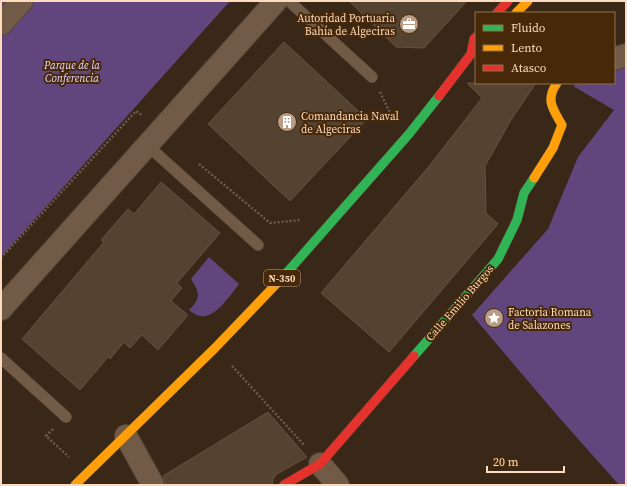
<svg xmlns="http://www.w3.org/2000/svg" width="627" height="486" font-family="'Source Serif 4',serif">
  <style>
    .green { fill: #61467d }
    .building { fill: #554331; stroke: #65523f }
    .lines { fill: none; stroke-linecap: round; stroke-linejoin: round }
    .lane-casing { stroke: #534435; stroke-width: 12 }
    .street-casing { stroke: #534435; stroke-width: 24 }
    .fast-casing { stroke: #534435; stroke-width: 10 }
    .slow-casing { stroke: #534435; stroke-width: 10 }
    .jam-casing { stroke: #534435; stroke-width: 10 }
    .path { stroke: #6c5c4b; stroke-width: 2.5; stroke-dasharray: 2 2; stroke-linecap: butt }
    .lane { stroke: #715b46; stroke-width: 11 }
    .street { stroke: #715b46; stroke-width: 22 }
    .fast { stroke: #30b455; stroke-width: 9 }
    .slow { stroke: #ff9f0a; stroke-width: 9 }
    .jam { stroke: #e5322d; stroke-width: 9 }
    .labels { text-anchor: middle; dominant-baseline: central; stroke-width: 4; stroke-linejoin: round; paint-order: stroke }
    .shield { fill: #472909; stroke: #c6a688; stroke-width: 1 }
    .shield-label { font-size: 10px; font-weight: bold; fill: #fddbbf }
    .poi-label { font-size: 11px; fill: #fddbbf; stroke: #472909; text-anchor: start }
    .park-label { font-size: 11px; font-style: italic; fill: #e5d7ff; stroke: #472909 }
    .street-label { font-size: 11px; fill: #fddbbf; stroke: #472909 }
  </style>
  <rect width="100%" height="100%" fill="#392817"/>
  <path class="green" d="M1,1H230L1,257Z
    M626,67V485H619L556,414L472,315L548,229L578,157L614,110L573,86L580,83H614V71Z
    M209,257L239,284C231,294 215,319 201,316C197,316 192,312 189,310C201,298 200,293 191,279Z"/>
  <path class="building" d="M349,1H467L424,48L396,47Z
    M284,42L367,119L290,201L208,124Z
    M467,83H536L511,120L485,166L486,213L498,224L389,352L321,293L430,165L482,98Z
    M161,182L220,233L177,283L182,288L171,301L188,315L158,350L142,335L130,348L124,342L110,359L108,357L80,390L22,339L104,242L101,240L128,209L134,214Z
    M268,412L307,457L277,474L273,479L272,485H165L163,476Z"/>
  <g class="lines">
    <defs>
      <path id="lane" d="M289,1L372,77
        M147,145L258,245
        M1,358L66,417"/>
      <path id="street" d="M1,24L22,1
        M614,59L626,55
        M1,309L276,1
        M126,436L153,485
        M320,464L338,485"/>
      <path id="fast" d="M283,277L409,134L439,96
        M414,356L498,259L517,220L524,193L534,178"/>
      <path id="slow" d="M516,13L528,1
        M534,178L553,148L562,125C553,109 545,100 557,83
        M75,485L215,348L283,277"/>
      <path id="jam" d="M497,13L508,1
        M439,96L471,54L474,39L476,37
        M284,485L320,464L414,356"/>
    </defs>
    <use href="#lane" class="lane-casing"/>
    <use href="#street" class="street-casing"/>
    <use href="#fast" class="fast-casing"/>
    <use href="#slow" class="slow-casing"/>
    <use href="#jam" class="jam-casing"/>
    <path class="path" d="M380,92L392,117
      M199,164L270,223L300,220
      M1,258L136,111L142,115
      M232,366L304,445
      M53,429L46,436L69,457"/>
    <use href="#lane" class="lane"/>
    <use href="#street" class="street"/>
    <use href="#fast" class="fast"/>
    <use href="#slow" class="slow"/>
    <use href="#jam" class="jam"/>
  </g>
  <defs>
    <symbol id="office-disc" viewBox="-11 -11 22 22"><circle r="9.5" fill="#b89c84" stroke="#472909"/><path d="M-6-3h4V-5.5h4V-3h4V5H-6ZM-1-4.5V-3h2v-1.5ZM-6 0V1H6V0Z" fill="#fff"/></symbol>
    <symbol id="building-disc" viewBox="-11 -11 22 22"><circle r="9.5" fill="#b89c84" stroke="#472909"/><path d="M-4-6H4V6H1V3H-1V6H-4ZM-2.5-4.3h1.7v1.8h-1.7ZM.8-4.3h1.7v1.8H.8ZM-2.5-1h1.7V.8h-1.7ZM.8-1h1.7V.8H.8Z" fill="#fff"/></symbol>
    <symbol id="sight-disc" viewBox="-11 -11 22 22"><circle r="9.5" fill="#b89c84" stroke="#472909"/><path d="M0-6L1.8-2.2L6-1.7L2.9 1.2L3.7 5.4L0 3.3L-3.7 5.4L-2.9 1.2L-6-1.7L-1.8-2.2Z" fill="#fff"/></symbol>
  </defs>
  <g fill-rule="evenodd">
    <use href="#office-disc" x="398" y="13" width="22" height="22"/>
    <use href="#building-disc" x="276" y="111" width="22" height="22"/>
    <use href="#sight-disc" x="483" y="307" width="22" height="22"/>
  </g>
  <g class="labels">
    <rect class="shield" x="264" y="270" width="36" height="16" rx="3"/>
    <g class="shield-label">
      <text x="282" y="278">N-350</text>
    </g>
    <g class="poi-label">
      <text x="395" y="18" text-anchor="end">Autoridad Portuaria<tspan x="395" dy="13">Bahía de Algeciras</tspan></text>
      <text x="301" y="116">Comandancia Naval<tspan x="301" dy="13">de Algeciras</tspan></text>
      <text x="508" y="312">Factoria Romana<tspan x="508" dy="13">de Salazones</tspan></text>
    </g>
    <g class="park-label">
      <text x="72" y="65">Parque de la<tspan x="72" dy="13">Conferencia</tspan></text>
    </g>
    <g class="street-label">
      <text transform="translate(460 303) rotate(-49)">Calle Emilio Burgos</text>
    </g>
  </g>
  <rect width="627" height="486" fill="none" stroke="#fddbbf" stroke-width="4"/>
  <rect x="475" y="12" width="140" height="72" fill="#472909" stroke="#907052"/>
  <rect x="483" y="25" width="20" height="6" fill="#30b455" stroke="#907052"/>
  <text x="511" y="32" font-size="12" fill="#fddbbf">Fluido</text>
  <rect x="483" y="45" width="20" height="6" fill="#ff9f0a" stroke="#907052"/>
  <text x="511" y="52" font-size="12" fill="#fddbbf">Lento</text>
  <rect x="483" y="65" width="20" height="6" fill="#e5322d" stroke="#907052"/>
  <text x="511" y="72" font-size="12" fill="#fddbbf">Atasco</text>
  <path d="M487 466v6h77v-6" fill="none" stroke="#fddbbf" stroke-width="2"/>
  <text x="493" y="466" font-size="12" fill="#fddbbf" stroke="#472909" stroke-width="3" paint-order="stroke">20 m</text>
</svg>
